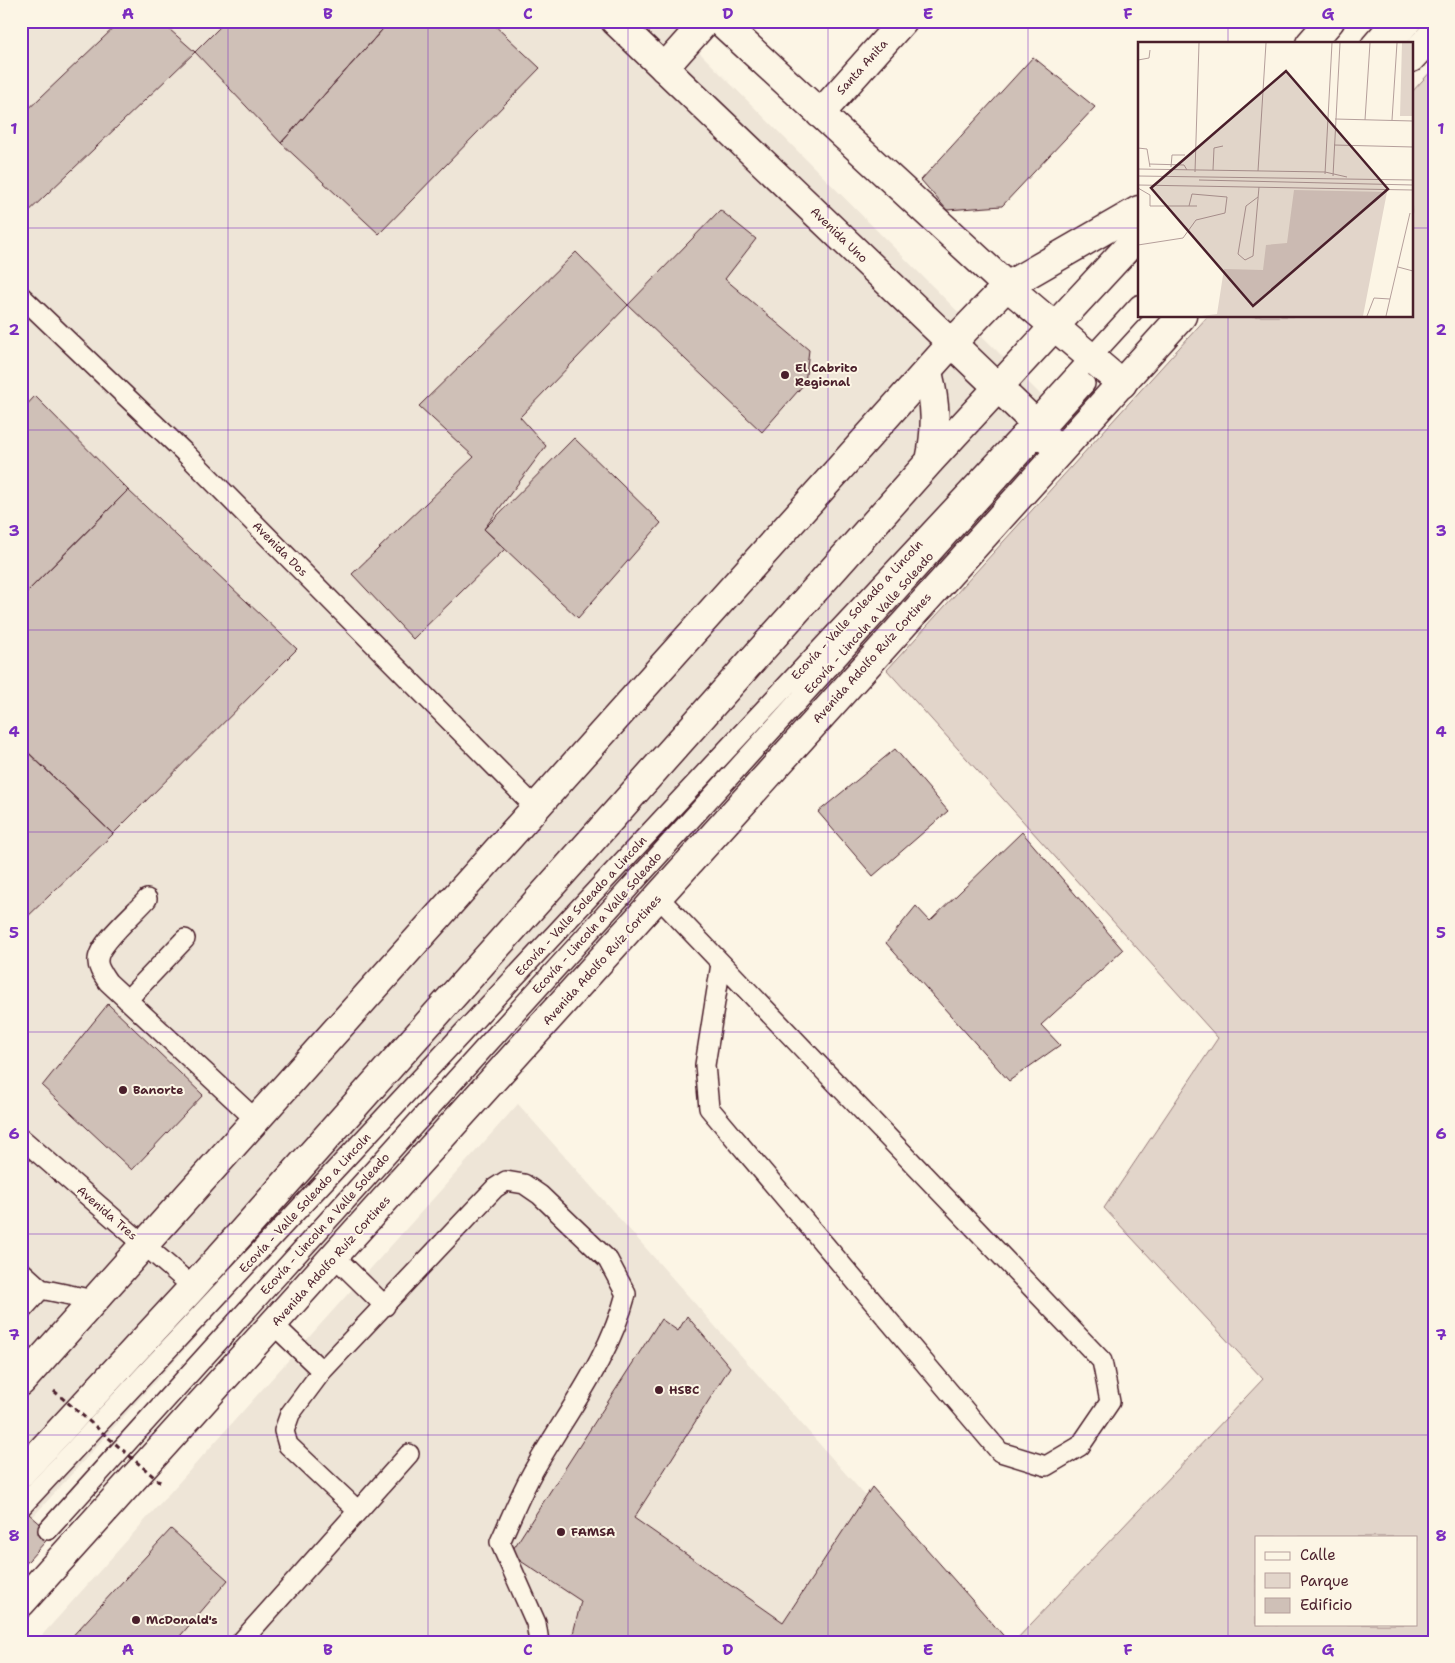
<svg xmlns="http://www.w3.org/2000/svg" width="1455" height="1663" font-family="'Shantell Sans',sans-serif">
  <style>
    .built { fill: #eee5d7 }
    .green { fill: #e2d5ca; stroke: #967a7a; fill-rule: evenodd }
    .building { fill: #cfc0b7; stroke: #4a1f2b }
    .lines { fill: none; stroke-linecap: round; stroke-linejoin: round }
    .lane-casing { stroke: #4a1f2b; stroke-width: 22 }
    .street-casing { stroke: #4a1f2b; stroke-width: 31 }
    .secondary-casing { stroke: #4a1f2b; stroke-width: 31 }
    .primary-casing { stroke: #4a1f2b; stroke-width: 31 }
    .lane { stroke: #fcf5e5; stroke-width: 19 }
    .street { stroke: #fcf5e5; stroke-width: 28 }
    .secondary { stroke: #fcf5e5; stroke-width: 28 }
    .primary { stroke: #fcf5e5; stroke-width: 28 }
    .path-bridge { stroke: #4a1f2b; stroke-width: 3; stroke-dasharray: 5 4; stroke-linecap: butt }
    .grid { fill: none; stroke: #7b2cbf; stroke-width: 1; stroke-opacity: 0.55 }
    .poi-dot { fill: #4a1f2b; stroke: #fcf5e5; stroke-width: 2 }
    .labels { text-anchor: middle; dominant-baseline: central; stroke-width: 4; stroke-linejoin: round; paint-order: stroke }
    .street-label { font-size: 12px; fill: #4a1f2b; stroke: #fcf5e5 }
    .poi-label { font-size: 12px; font-weight: bold; fill: #4a1f2b; stroke: #fcf5e5; text-anchor: start }
    .inset-road { fill: none; stroke: #b59f9b; stroke-width: 1 }
    .view { fill: #4a1f2b; fill-opacity: 0.15; stroke: #4a1f2b; stroke-width: 2.5 }
    .inset-edge { fill: none; stroke: #4a1f2b; stroke-width: 2.5 }
    .neatline { fill: none; stroke: #7b2cbf; stroke-width: 2 }
    .grid-label { font-size: 16px; text-anchor: middle; font-weight: bold; fill: #7b2cbf }
  </style>
  <rect width="100%" height="100%" fill="#fcf5e5"/>
  <filter id="ink" filterUnits="userSpaceOnUse"><feTurbulence type="fractalNoise" baseFrequency=".02" numOctaves="2"/><feDisplacementMap in="SourceGraphic" scale="10" xChannelSelector="R" yChannelSelector="G"/><feConvolveMatrix kernelMatrix="1 2 1 2 8 2 1 2 1" color-interpolation-filters="sRGB"/></filter>
  <g filter="url(#ink)">
    <path class="built" d="M21,21H668L1045,399L21,1530Z
      M518,1104L995,1642H36Z"/>
    <path class="green" d="M1434,68V1642H1014L1263,1379L1104,1208L1218,1038L887,670L1208,316H1411V93ZM1256,1537H1416V1624H1256Z"/>
    <path class="building" d="M121,21H160L195,52L21,219V116Z
      M226,21H390L281,143L195,52Z
      M390,21H490L540,68L379,234L281,143Z
      M1033,57L1095,107L1002,206L947,210L921,180Z
      M720,210L756,239L725,279L809,350L805,383L762,432L628,305Z
      M576,252L628,305L520,417L546,446L484,529L505,549L413,639L352,574L474,457L419,406Z
      M35,396L128,490L21,598V411Z
      M574,438L661,523L578,618L484,529Z
      M128,490L297,649L113,834L21,746V598Z
      M895,749L948,811L873,876L818,812Z
      M28,752L113,834L21,923V759Z
      M1022,832L1123,950L1041,1025L1060,1045L1009,1081L886,943L916,906L930,921Z
      M108,1004L203,1095L132,1170L42,1086Z
      M687,1316L730,1367L634,1518L783,1622L872,1487L1009,1642H571L581,1601L510,1554L661,1319L678,1331Z
      M21,1507L52,1534L21,1569Z
      M171,1529L228,1580L175,1642H67Z"/>
    <g class="lines">
      <defs>
        <path id="lane" d="M1371,44L1391,21
          M1393,44L1413,21
          M21,296L184,452L535,807
          M658,897L1102,1361L1110,1402L1080,1446L1046,1466L1000,1452L709,1108L705,1065L721,964
          M147,899C136,912 98,944 98,960C97,968 104,976 108,982L255,1119
          M127,1000L185,939
          M21,1138L193,1287
          M335,1257L385,1306
          M21,1271L41,1289
          M21,1311L41,1289L94,1300
          M274,1325L322,1371
          M21,1507L1033,421L1139,305
          M358,1511L288,1445L284,1431L290,1414L322,1371L495,1188L506,1181L524,1184L540,1195L608,1260L626,1294C610,1356 570,1408 538,1463C523,1487 512,1516 500,1542L536,1623L539,1642
          M48,1530L1085,384
          M241,1642L409,1454"/>
        <path id="street" d="M720,21L1007,286L1122,384
          M664,68L706,21
          M820,114L903,21
          M21,1382L952,343L1007,286L1139,210"/>
        <path id="secondary" d="M615,21L1033,421L1058,452"/>
        <path id="primary" d="M1310,44L1330,21
          M1411,58L1434,33
          M928,372C936,405 937,428 930,461
          M21,1473L193,1287L930,461L1139,235
          M21,1603L1182,316"/>
      </defs>
      <use href="#lane" class="lane-casing"/>
      <use href="#street" class="street-casing"/>
      <use href="#secondary" class="secondary-casing"/>
      <use href="#primary" class="primary-casing"/>
      <use href="#lane" class="lane"/>
      <use href="#street" class="street"/>
      <use href="#secondary" class="secondary"/>
      <use href="#primary" class="primary"/>
      <path class="path-bridge" d="M54,1391L160,1482"/>
    </g>
  </g>
  <path class="grid" d="M228,21V1642M428,21V1642M628,21V1642M828,21V1642M1028,21V1642M1228,21V44M21,228H1139M1411,228H1434M1228,316V1642M21,430H1434M21,630H1434M21,832H1434M21,1032H1434M21,1234H1434M21,1435H1434"/>
  <g class="poi-dot">
    <circle cx="785" cy="375" r="5"/>
    <circle cx="123" cy="1090" r="5"/>
    <circle cx="659" cy="1390" r="5"/>
    <circle cx="561" cy="1532" r="5"/>
    <circle cx="136" cy="1620" r="5"/>
  </g>
  <g class="labels">
    <g class="street-label">
      <text transform="translate(862 67) rotate(-48)">Santa Anita</text>
      <text transform="translate(839 235) rotate(44)">Avenida Uno</text>
      <text transform="translate(280 549) rotate(45)">Avenida Dos</text>
      <text transform="translate(857 610) rotate(-47)">Ecovía - Valle Soleado a Lincoln</text>
      <text transform="translate(869 623) rotate(-48)">Ecovía - Lincoln a Valle Soleado</text>
      <text transform="translate(872 658) rotate(-48)">Avenida Adolfo Ruíz Cortines</text>
      <text transform="translate(581 906) rotate(-47)">Ecovía - Valle Soleado a Lincoln</text>
      <text transform="translate(597 923) rotate(-48)">Ecovía - Lincoln a Valle Soleado</text>
      <text transform="translate(602 960) rotate(-48)">Avenida Adolfo Ruíz Cortines</text>
      <text transform="translate(305 1203) rotate(-47)">Ecovía - Valle Soleado a Lincoln</text>
      <text transform="translate(107 1213) rotate(41)">Avenida Tres</text>
      <text transform="translate(325 1224) rotate(-48)">Ecovía - Lincoln a Valle Soleado</text>
      <text transform="translate(331 1261) rotate(-48)">Avenida Adolfo Ruíz Cortines</text>
    </g>
    <g class="poi-label">
      <text x="795" y="368">El Cabrito<tspan x="795" dy="14">Regional</tspan></text>
      <text x="133" y="1090">Banorte</text>
      <text x="669" y="1390">HSBC</text>
      <text x="571" y="1532">FAMSA</text>
      <text x="146" y="1620">McDonald's</text>
    </g>
  </g>
  <g transform="translate(1138 42)">
    <rect width="275" height="275" fill="#fcf5e5"/>
    <path d="M264,1H275V74H262ZM156,148L249,150L225,274H63L79,272L86,227L125,228L128,203L149,201Z" fill="#e2d5ca"/>
    <path class="inset-road" d="M0,18L11,16L12,8M197,77L275,79M227,78L232,1M254,78L259,1M196,103L275,105M0,106L9,107L12,125M11,122L46,123L49,128M33,125L34,113H47M0,127L187,130L209,135M75,128L76,106L85,104M120,129L128,1M57,130L61,1M187,132L194,1M0,134L275,138M195,134L202,1M61,138L275,143M0,143L275,148M0,146L12,153V164H59M120,155L108,164L100,212L107,218L115,214L121,145M0,203L45,196L58,178L87,171L89,155L54,152L51,164M260,225L275,229M229,274L236,256L252,257M248,274L272,171"/>
    <path class="view" d="M148,29L250,147L115,264L13,146Z"/>
    <rect width="275" height="275" class="inset-edge"/>
  </g>
  <rect width="1455" height="1663" fill="none" stroke="#fcf5e5" stroke-width="55"/>
  <rect x="1255" y="1536" width="162" height="90" fill="#fcf5e5" stroke="#b59f9b"/>
  <rect x="1265" y="1552" width="25" height="8" fill="#fcf5e5" stroke="#b59f9b"/>
  <text x="1300" y="1560" font-size="15" fill="#4a1f2b">Calle</text>
  <rect x="1265" y="1573" width="25" height="15" fill="#e2d5ca" stroke="#b59f9b"/>
  <text x="1300" y="1586" font-size="15" fill="#4a1f2b">Parque</text>
  <rect x="1265" y="1598" width="25" height="15" fill="#cfc0b7" stroke="#b59f9b"/>
  <text x="1300" y="1610" font-size="15" fill="#4a1f2b">Edificio</text>
  <rect x="28" y="28" width="1400" height="1608" class="neatline"/>
  <g class="grid-label">
    <text x="128" y="19">A</text>
    <text x="328" y="19">B</text>
    <text x="528" y="19">C</text>
    <text x="728" y="19">D</text>
    <text x="928" y="19">E</text>
    <text x="1128" y="19">F</text>
    <text x="1328" y="19">G</text>
    <text x="14" y="134">1</text>
    <text x="1441" y="134">1</text>
    <text x="14" y="335">2</text>
    <text x="1441" y="335">2</text>
    <text x="14" y="536">3</text>
    <text x="1441" y="536">3</text>
    <text x="14" y="737">4</text>
    <text x="1441" y="737">4</text>
    <text x="14" y="938">5</text>
    <text x="1441" y="938">5</text>
    <text x="14" y="1139">6</text>
    <text x="1441" y="1139">6</text>
    <text x="14" y="1340">7</text>
    <text x="1441" y="1340">7</text>
    <text x="14" y="1541">8</text>
    <text x="1441" y="1541">8</text>
    <text x="128" y="1655">A</text>
    <text x="328" y="1655">B</text>
    <text x="528" y="1655">C</text>
    <text x="728" y="1655">D</text>
    <text x="928" y="1655">E</text>
    <text x="1128" y="1655">F</text>
    <text x="1328" y="1655">G</text>
  </g>
</svg>
